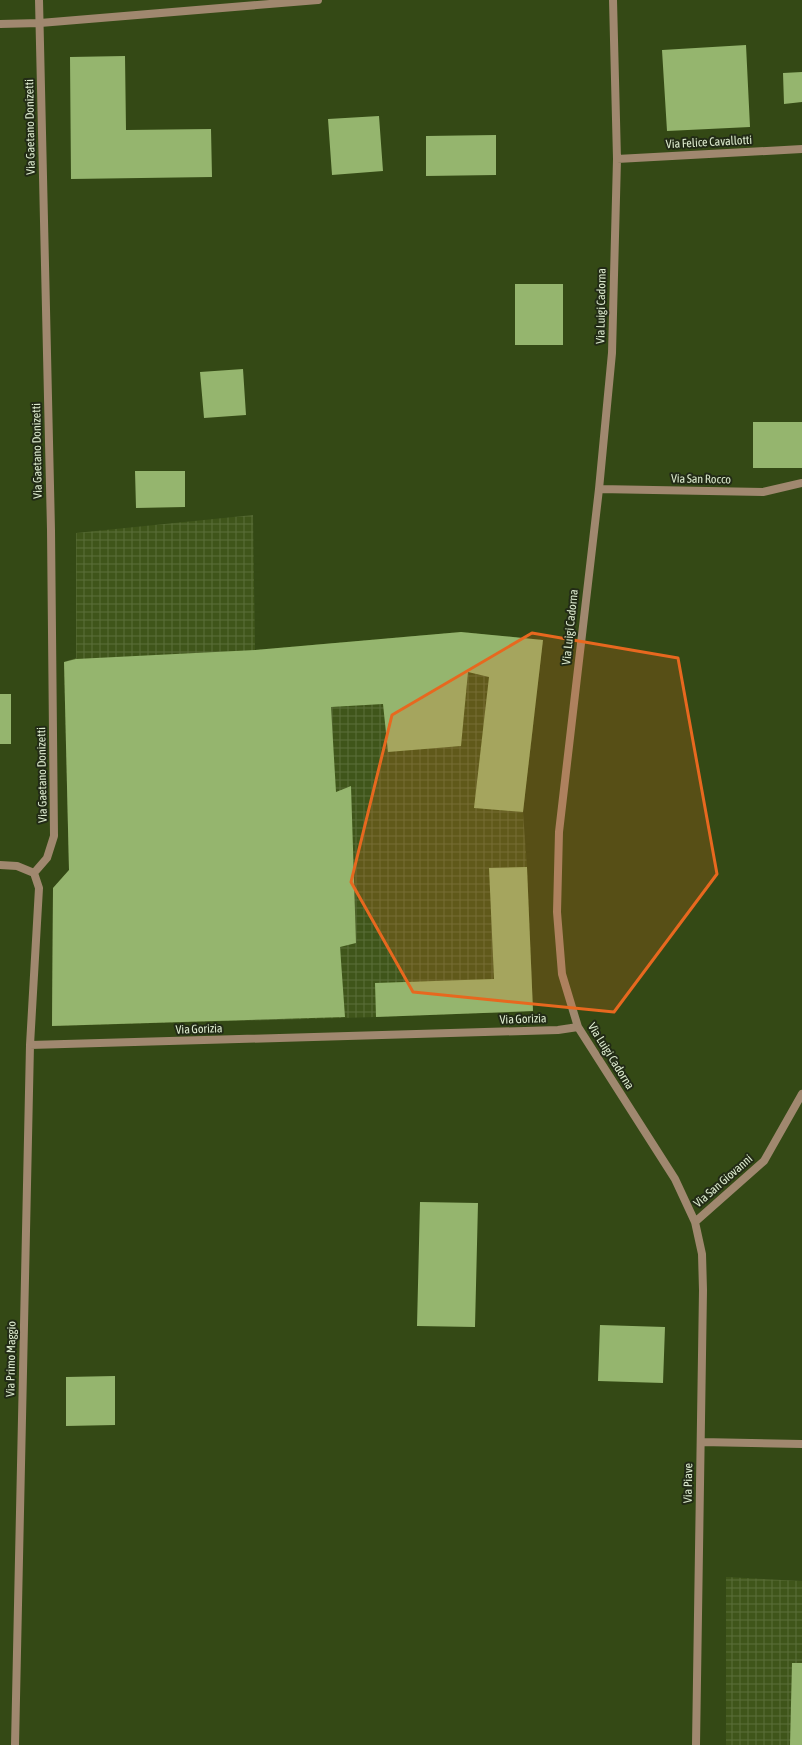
<svg xmlns="http://www.w3.org/2000/svg" width="802" height="1745" font-family="'Asap Condensed',sans-serif">
  <style>
    .industrial { fill: url(#industrial-grid) }
    .building { fill: #95b56e }
    .lines { fill: none; stroke-linecap: round; stroke-linejoin: round }
    .street { stroke: #a0886f; stroke-width: 8 }
    .marked { fill: #e7681f; fill-opacity: 0.2; stroke: #e7681f; stroke-width: 3; stroke-linejoin: round }
    .labels { text-anchor: middle; dominant-baseline: central; stroke-width: 4; stroke-linejoin: round; paint-order: stroke }
    .street-label { font-size: 12px; fill: #dceace; stroke: #222b16 }
  </style>
  <defs>
    <pattern id="industrial-grid" width="8" height="8" patternUnits="userSpaceOnUse"><rect width="8" height="8" fill="#3f551a"/><path d="M0 4h8M4 0v8" fill="none" stroke="#5a6e3a"/></pattern>
  </defs>
  <rect width="100%" height="100%" fill="#344915"/>
  <path class="industrial" d="M253,515L255,650L461,632L543,640L523,812L527,867L533,1011L376,1017L52,1026L53,888L69,870L64,662L76,658V533Z
    M726,1577L802,1581V1745H726Z"/>
  <path class="building" d="M746,45L750,127L667,131L662,50Z
    M125,56L126,130L211,129L212,177L71,179L70,57Z
    M802,72V102L784,104L783,73Z
    M379,116L383,171L332,175L328,119Z
    M496,135V175L426,176V136Z
    M515,284H563V345H515Z
    M243,369L246,415L204,418L200,372Z
    M753,422H802V468H753Z
    M135,471H185V507L136,508Z
    M461,632L543,640L523,812L474,808L489,677L468,672L461,746L388,752L383,704L331,707L336,792L351,786L356,943L340,947L345,1017L52,1026L53,888L69,870L64,662L76,659L255,650Z
    M0,694H11V744H0Z
    M527,867L533,1011L376,1017L375,983L494,979L489,868Z
    M420,1202L478,1203L475,1327L417,1326Z
    M600,1325L665,1327L663,1383L598,1381Z
    M115,1376V1425L66,1426V1377Z
    M792,1663H802V1745H790Z"/>
  <g class="lines">
    <path class="street" d="M613,0L617,159L612,353L599,489L559,832L557,912L562,974L578,1027L675,1179L695,1222L702,1254L703,1290L696,1745
      M0,24L40,23L318,0
      M617,159L802,149
      M599,489L763,492L802,483
      M0,865L17,866L34,873L39,888L30,1045L558,1030L578,1027
      M34,873L47,858L54,836L51,530L39,0
      M695,1222L764,1161L802,1094
      M701,1442L802,1444
      M15,1745L30,1045"/>
  </g>
  <path class="marked" d="M532,633L678,658L717,874L614,1012L413,992L351,882L392,715Z"/>
  <g class="labels">
    <g class="street-label">
      <text transform="translate(30 127) rotate(-91)">Via Gaetano Donizetti</text>
      <text transform="translate(709 142) rotate(-3)">Via Felice Cavallotti</text>
      <text transform="translate(601 306) rotate(-89)">Via Luigi Cadorna</text>
      <text transform="translate(37 451) rotate(-91)">Via Gaetano Donizetti</text>
      <text transform="translate(701 479) rotate(1)">Via San Rocco</text>
      <text transform="translate(570 627) rotate(-84)">Via Luigi Cadorna</text>
      <text transform="translate(42 775) rotate(-91)">Via Gaetano Donizetti</text>
      <text transform="translate(523 1019) rotate(-2)">Via Gorizia</text>
      <text transform="translate(199 1029) rotate(-2)">Via Gorizia</text>
      <text transform="translate(611 1056) rotate(58)">Via Luigi Cadorna</text>
      <text transform="translate(723 1181) rotate(-41)">Via San Giovanni</text>
      <text transform="translate(11 1359) rotate(-89)">Via Primo Maggio</text>
      <text transform="translate(688 1483) rotate(-89)">Via Piave</text>
    </g>
  </g>
</svg>
